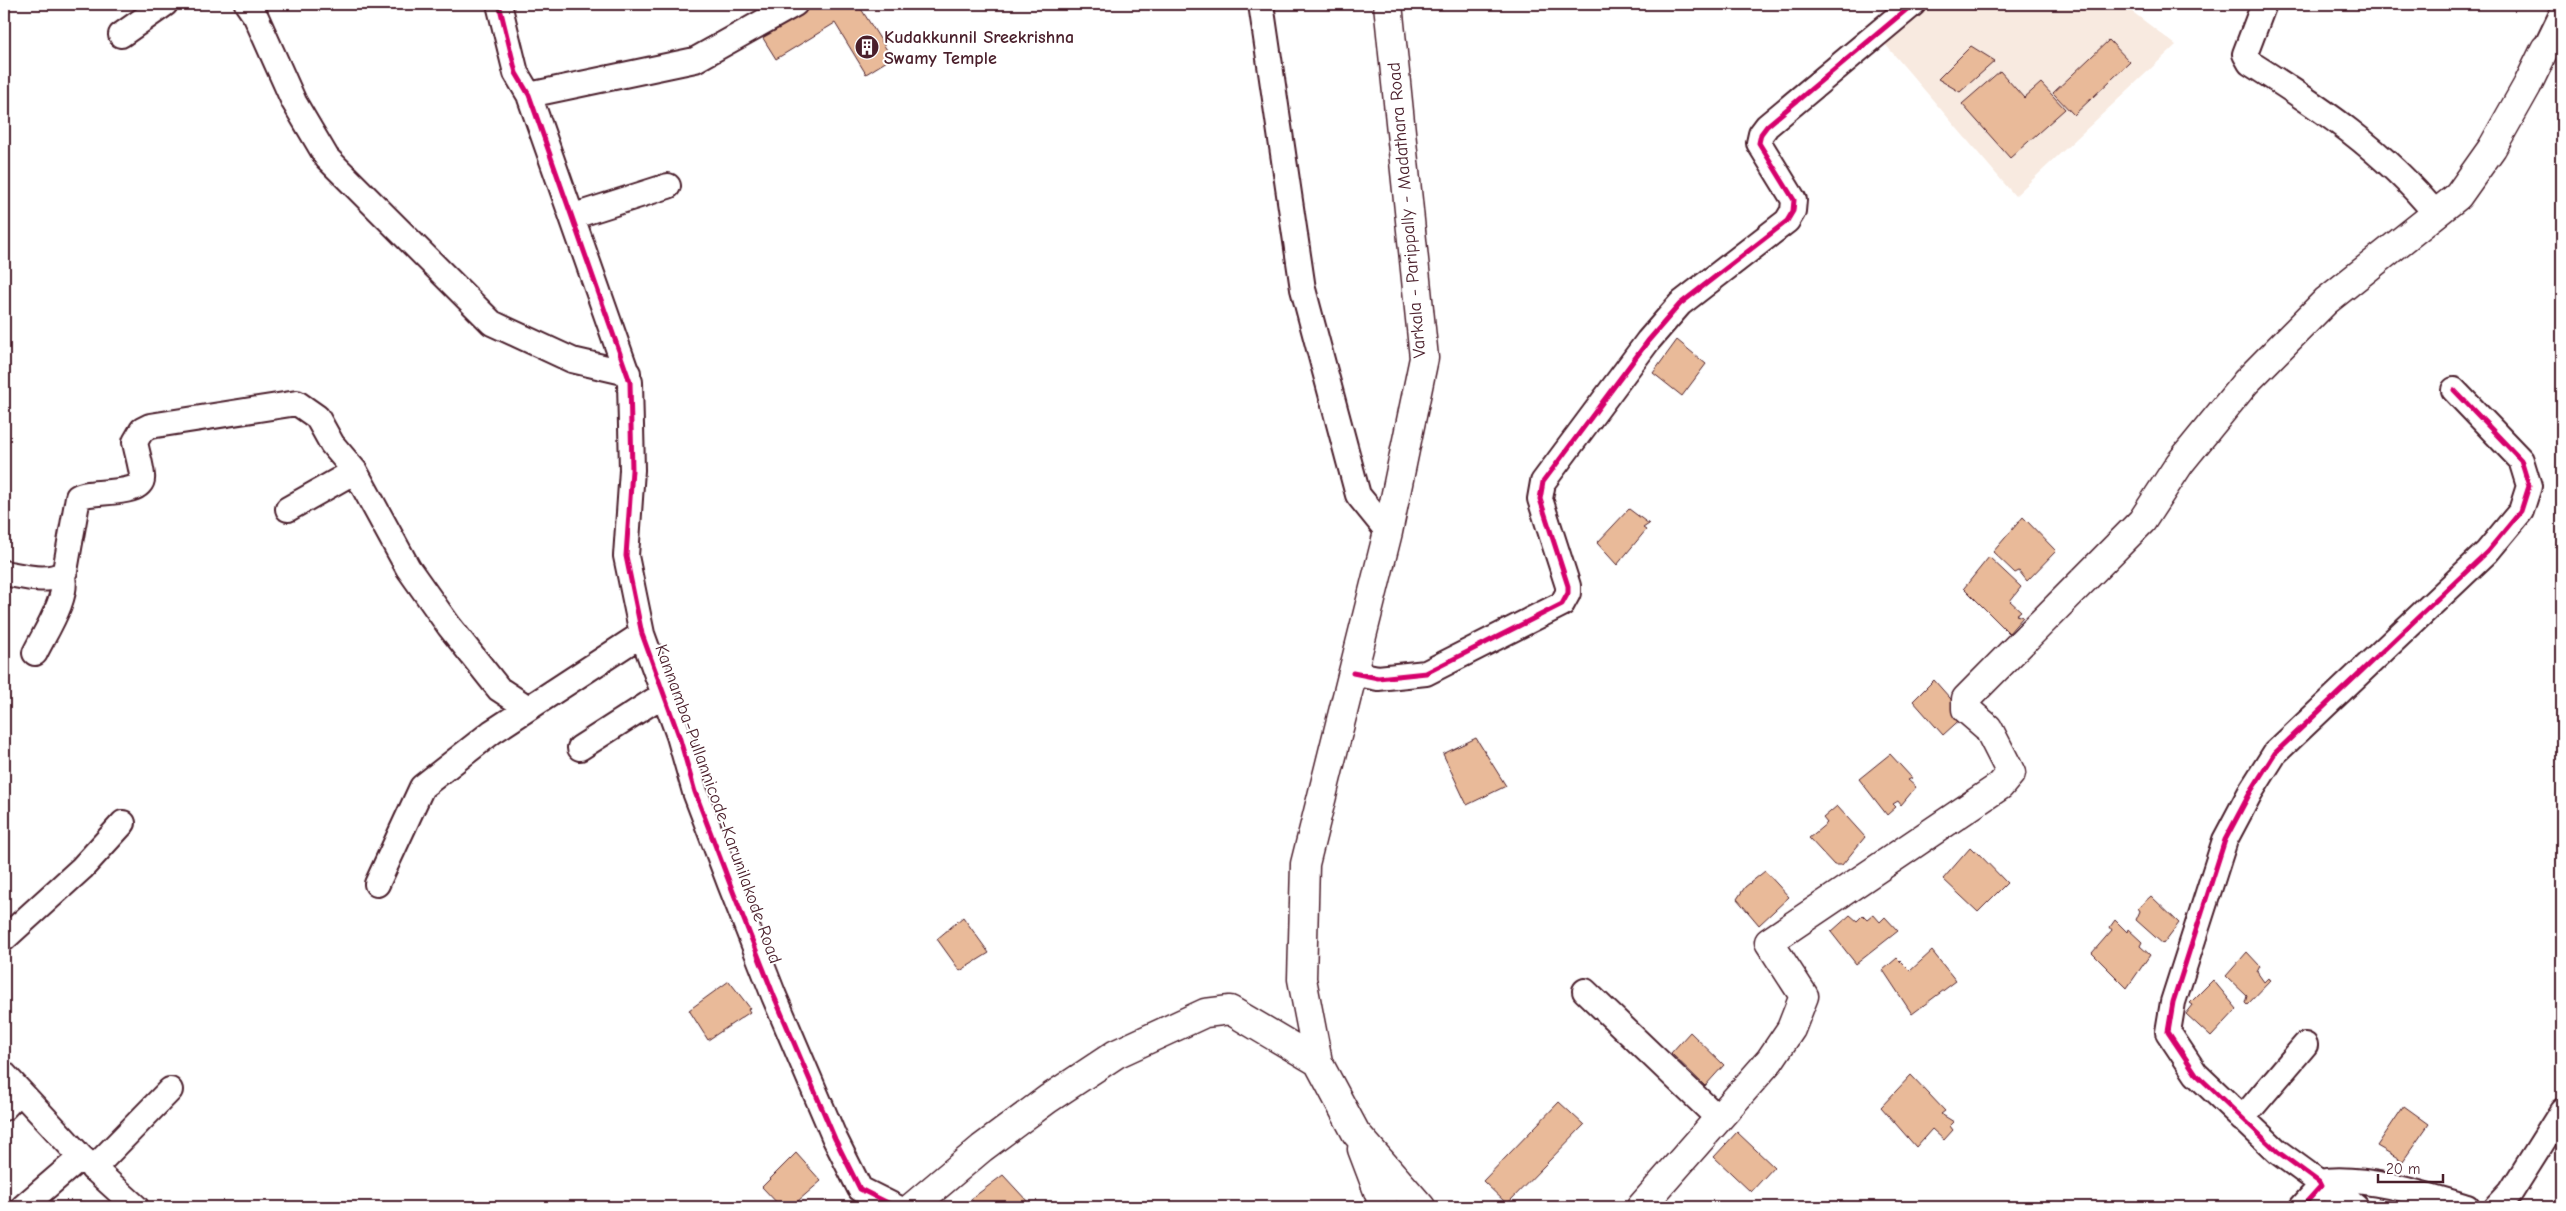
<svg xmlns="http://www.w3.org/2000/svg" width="2566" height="1211" font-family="'Comic Neue',sans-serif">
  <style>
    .built { fill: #f8eae0 }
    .building { fill: #e9ba99; stroke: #4a1f2b }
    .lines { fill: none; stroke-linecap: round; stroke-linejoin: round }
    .minor-casing { stroke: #4a1f2b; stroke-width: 28 }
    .major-casing { stroke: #4a1f2b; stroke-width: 31 }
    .minor { stroke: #fff; stroke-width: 24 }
    .major { stroke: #fff; stroke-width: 28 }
    .cycleway-casing { stroke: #fff; stroke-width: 8 }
    .cycleway { stroke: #d6006c; stroke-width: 5 }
    .labels { text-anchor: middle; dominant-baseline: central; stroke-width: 4; stroke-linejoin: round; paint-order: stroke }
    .poi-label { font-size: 18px; font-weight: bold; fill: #4a1f2b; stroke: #fff; text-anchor: start }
    .street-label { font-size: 18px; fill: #4a1f2b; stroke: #fff }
  </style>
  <rect width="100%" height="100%" fill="#fff"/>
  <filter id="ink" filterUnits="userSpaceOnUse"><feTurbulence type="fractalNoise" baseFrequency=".02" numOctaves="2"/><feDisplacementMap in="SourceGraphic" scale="10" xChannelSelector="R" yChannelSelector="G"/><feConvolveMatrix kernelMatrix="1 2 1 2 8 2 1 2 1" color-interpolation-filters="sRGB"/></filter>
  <g filter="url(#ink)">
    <path class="built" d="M1929,4H2122L2176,45L2015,196L1885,44Z"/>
    <path class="building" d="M813,4H858L892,58L866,74L835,23L776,59L761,35Z
      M2109,40L2130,62L2074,115L2053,93Z
      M1971,46L1995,61L1960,92L1938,79Z
      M2000,71L2024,98L2041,83L2065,109L2010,158L1962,104Z
      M1677,340L1706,364L1682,396L1653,373Z
      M1629,509L1649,524L1643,528L1646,530L1617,565L1597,543Z
      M2023,517L2056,551L2027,581L2019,571L2015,573L1993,552Z
      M1989,557L2021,587L2010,601L2021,611L2016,615L2023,617L2009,633L1964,588Z
      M1934,680L1965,715L1943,735L1913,701Z
      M1476,738L1506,786L1467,805L1443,754Z
      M1890,754L1912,778L1908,780L1916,787L1901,805L1898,801L1893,804L1896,807L1887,815L1859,779Z
      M1837,806L1865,837L1842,865H1834L1809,838L1827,823L1823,818Z
      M1970,848L1974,852L1976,851L2007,883L1978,912L1943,879Z
      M1765,871L1789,897L1759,925L1737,899L1745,887Z
      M2151,896L2179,923L2163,944L2136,920L2140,911L2138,908Z
      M1873,914L1880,922L1885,917L1898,931L1856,964L1831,932L1850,915L1857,921L1863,915L1867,919Z
      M963,917L989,953L960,971L937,939Z
      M2115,920L2127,932L2128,929L2142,942L2140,946L2150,955L2127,988L2092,953L2112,930L2110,927Z
      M1932,951L1956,981L1912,1014L1883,970L1897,958L1910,971Z
      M2247,952L2260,966L2257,972L2264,982L2268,978L2271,980L2247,1005L2245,1003L2247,996L2226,976Z
      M2213,980L2237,1009L2211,1037L2186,1014L2193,1005L2190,1003Z
      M729,981L750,1008L748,1009L750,1012L708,1040L689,1010Z
      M1690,1032L1724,1065L1705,1086L1671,1053Z
      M1911,1075L1945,1111L1941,1114L1954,1122L1950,1126L1953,1130L1944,1140L1932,1129L1916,1147L1881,1107Z
      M1559,1102L1584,1125L1507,1204L1483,1181Z
      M2404,1106L2429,1124L2403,1161L2377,1146Z
      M1737,1132L1774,1167L1751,1192L1714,1157Z
      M796,1153L821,1181L791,1207H781L762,1187Z
      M1003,1175L1028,1202L1027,1206L977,1207L971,1199Z"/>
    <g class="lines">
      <defs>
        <path id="minor" d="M247,4L256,17L294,102L327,158L492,323L572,360L628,373
          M499,4L516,73L529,95L630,382L632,470L626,556L642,634L679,736L695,792L730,884L774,996L835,1139L860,1189L896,1207
          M1261,4L1303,289L1358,495L1388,532
          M2264,4L2245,54L2250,63C2318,106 2384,150 2435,213
          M121,35L165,4
          M2545,49L2562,14
          M529,95L695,60L795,4
          M574,216L668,186
          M288,509L355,471
          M4,573C21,576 52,585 65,571L78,497C92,489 145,497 142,476C141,465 137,453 135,442L142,430L150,426L297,403L317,417L332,444L355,471L408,568L449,626L499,689L528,708
          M35,653C44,634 71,594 62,574
          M1353,673L1378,678L1426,673L1562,604L1568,593V586L1540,499L1543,482L1648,341L1680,304L1787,221L1793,211L1794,200L1759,143L1761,134L1767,126L1913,4
          M580,748L664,694
          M377,884L422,787L492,732L642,634
          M4,939L82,868L123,823
          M1585,991L1719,1119
          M4,1074L81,1157L136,1207
          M4,1108L19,1092
          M2242,1119L2305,1045
          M93,1169L170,1090
          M2319,1182C2360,1174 2427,1195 2467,1207
          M2321,1186L2341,1195L2356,1207
          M23,1207L81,1157
          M2302,1207L2321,1186L2319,1182L2278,1152L2196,1074L2168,1032L2173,1002L2225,840L2251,791L2275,753L2487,552L2521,511L2529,486L2521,460L2454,390
          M2497,1207L2511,1192L2562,1111"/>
        <path id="major" d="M1388,4L1424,358L1388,532L1305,864L1302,979L1318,1062L1356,1133L1421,1207
          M1362,1149L1384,1207
          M912,1207L982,1148L1048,1099L1116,1054L1205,1013L1230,1010L1318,1062
          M1641,1207L1770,1060L1791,1029L1804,996L1769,942L2000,786L2011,773L1988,728L1966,709V699L2142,521L2180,463L2246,382L2326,301L2458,196L2492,148L2527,86L2545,49"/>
      </defs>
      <use href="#minor" class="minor-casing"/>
      <use href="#major" class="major-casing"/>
      <use href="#minor" class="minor"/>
      <use href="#major" class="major"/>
      <defs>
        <path id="cycleway" d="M499,4L516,73L529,95L630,382L632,470L626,556L642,634L679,736L695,792L730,884L774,996L835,1139L860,1189L896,1207
          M1353,673L1378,678L1426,673L1562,604L1568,593V586L1540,499L1543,482L1648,341L1680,304L1787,221L1793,211L1794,200L1759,143L1761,134L1767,126L1913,4
          M2302,1207L2321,1186L2319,1182L2278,1152L2196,1074L2168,1032L2173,1002L2225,840L2251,791L2275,753L2487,552L2521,511L2529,486L2521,460L2454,390"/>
      </defs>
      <use href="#cycleway" class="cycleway-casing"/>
      <use href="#cycleway" class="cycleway"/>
    </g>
  </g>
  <defs>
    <symbol id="building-disc" viewBox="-11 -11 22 22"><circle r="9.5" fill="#4a1f2b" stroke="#fff"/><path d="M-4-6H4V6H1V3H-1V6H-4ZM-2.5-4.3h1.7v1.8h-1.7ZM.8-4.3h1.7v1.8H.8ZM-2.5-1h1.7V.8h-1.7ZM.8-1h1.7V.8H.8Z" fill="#fff"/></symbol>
  </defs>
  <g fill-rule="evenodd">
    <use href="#building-disc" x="853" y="33" width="28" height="28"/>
  </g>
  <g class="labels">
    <g class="poi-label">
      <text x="884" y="37">Kudakkunnil Sreekrishna<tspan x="884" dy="21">Swamy Temple</tspan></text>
    </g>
    <g class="street-label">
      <text transform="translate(1407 210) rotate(-95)">Varkala - Parippally - Madathara Road</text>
      <text transform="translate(718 804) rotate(70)">Kannamba-Pullannicode-Karunilakode Road</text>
    </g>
  </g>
  <rect width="2566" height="1211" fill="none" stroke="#fff" stroke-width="20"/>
  <rect x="10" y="10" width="2546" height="1191" fill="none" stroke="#4a1f2b" stroke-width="2" filter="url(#ink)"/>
  <path d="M2378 1174v8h65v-8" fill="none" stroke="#4a1f2b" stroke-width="2.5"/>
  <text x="2386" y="1174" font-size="15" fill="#4a1f2b" stroke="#ffffff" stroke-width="4" paint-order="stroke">20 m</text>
</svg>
